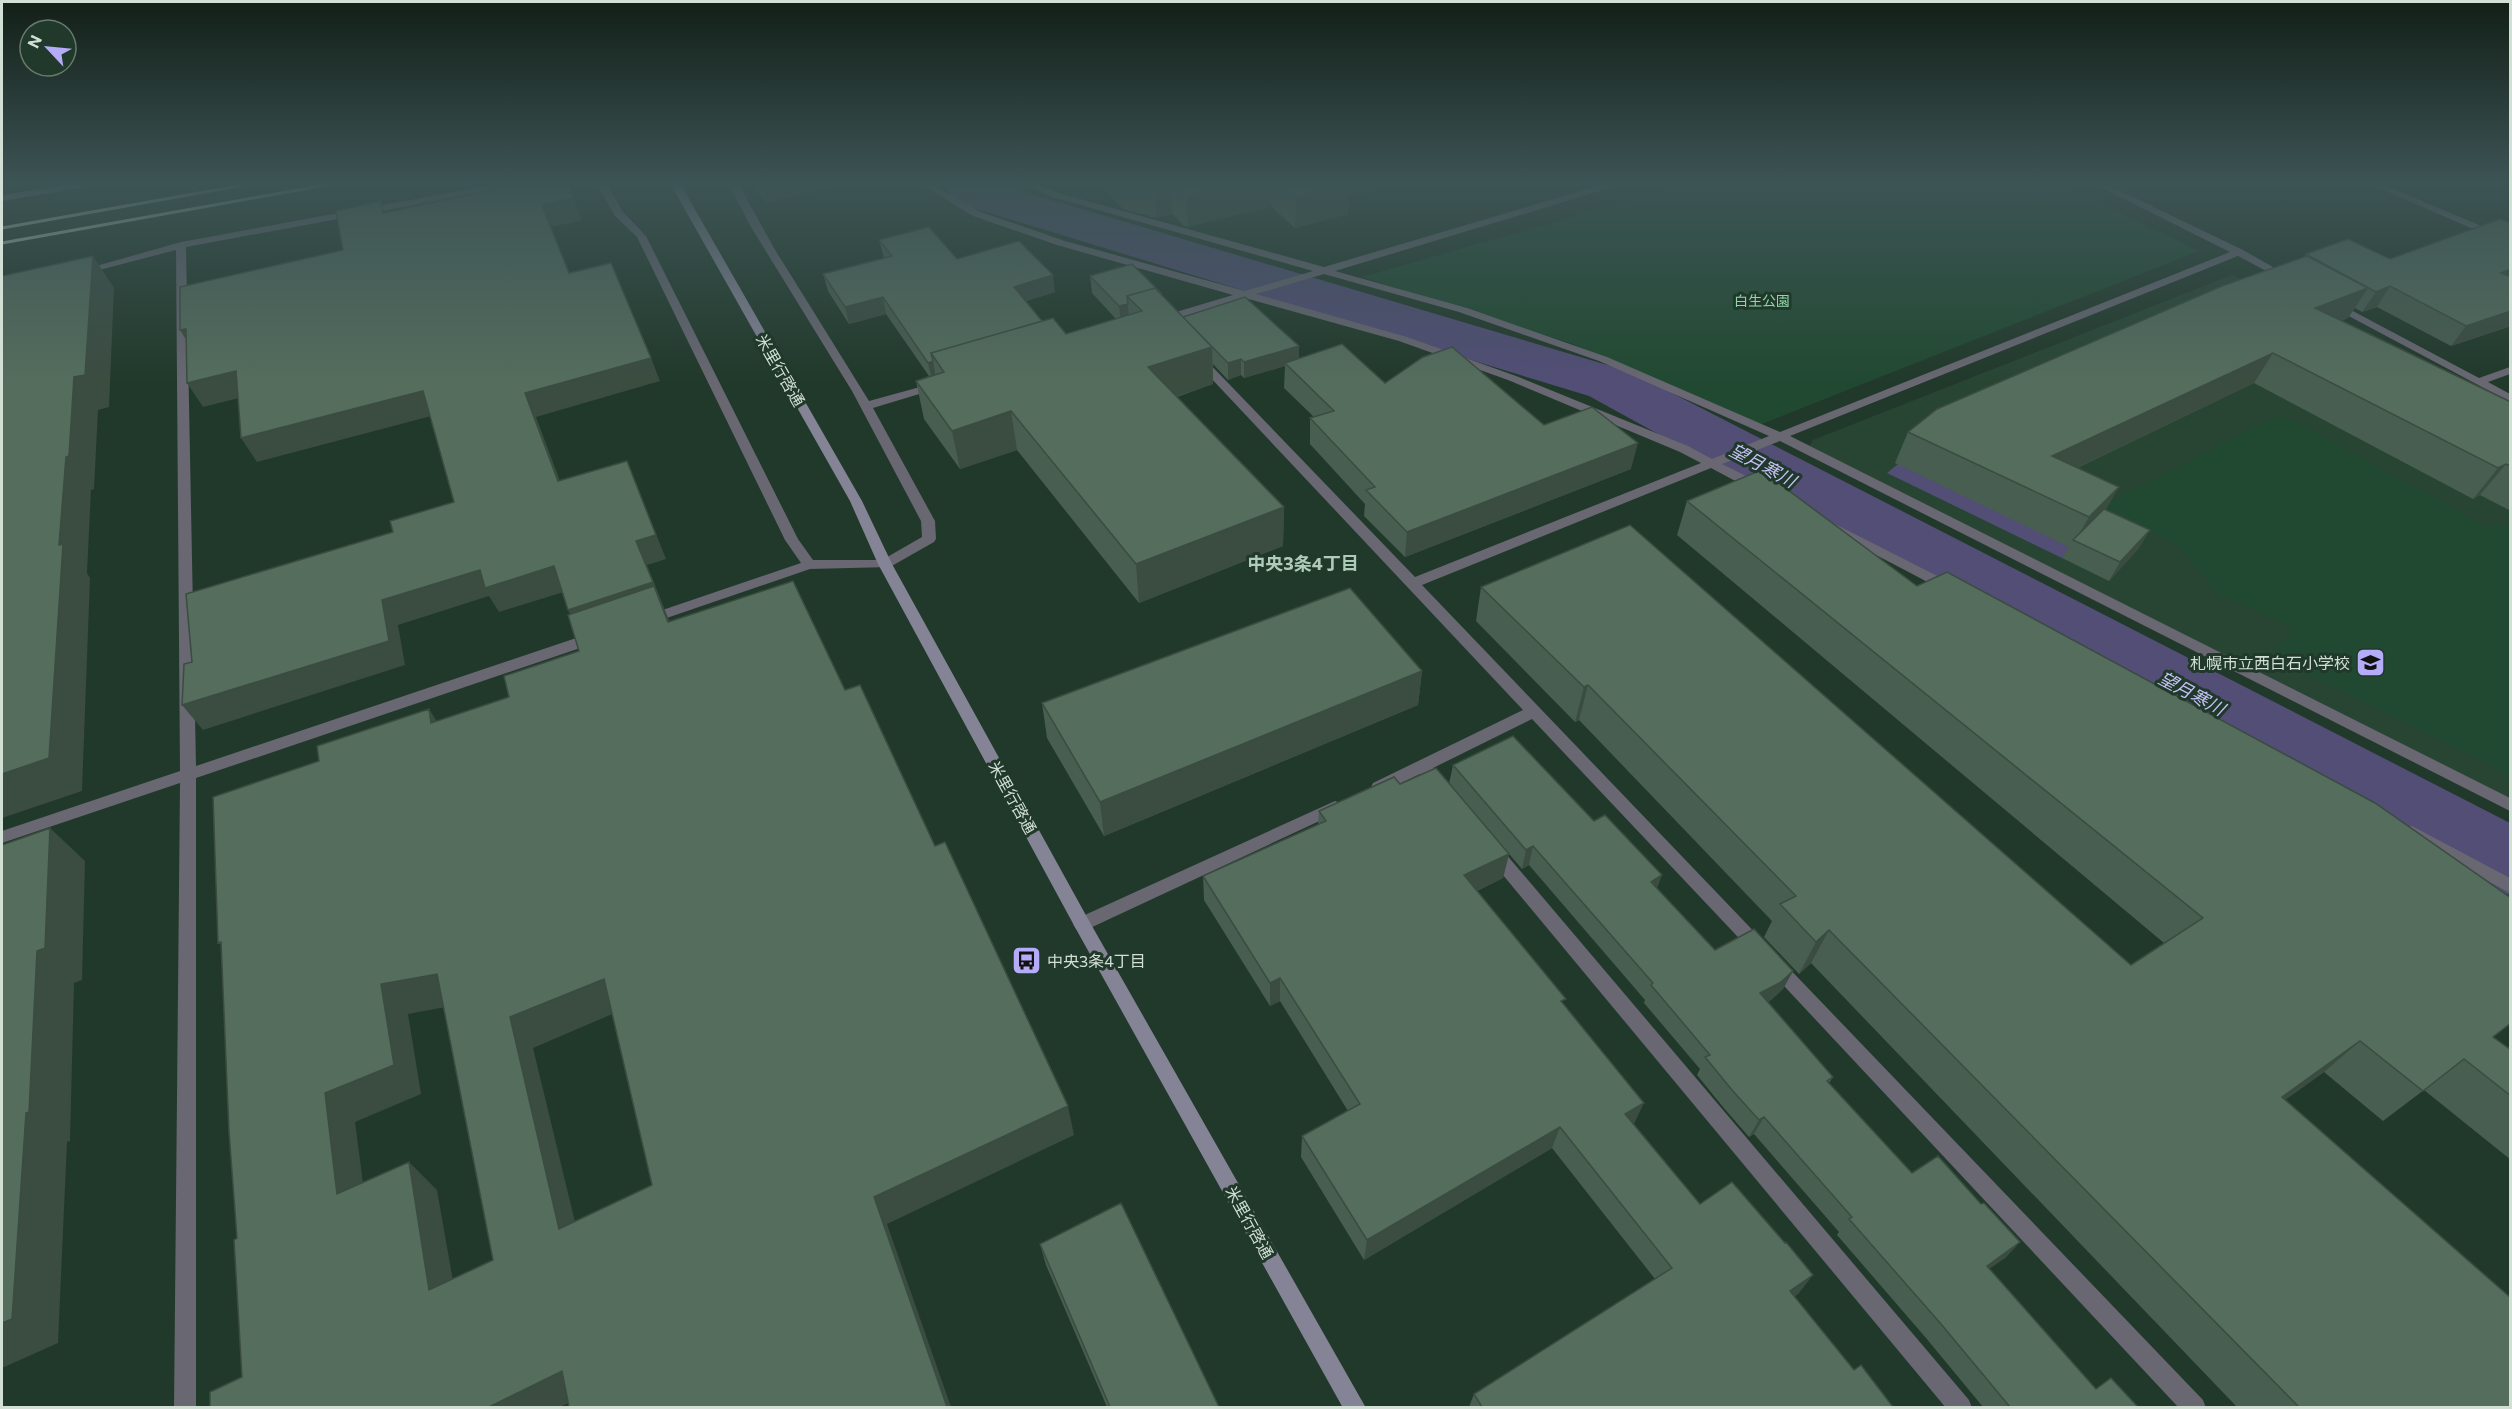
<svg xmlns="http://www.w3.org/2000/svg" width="2512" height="1409" font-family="Commissioner,'Noto Sans JP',sans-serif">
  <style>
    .built { fill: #284534 }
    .green { fill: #214931 }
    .water { fill: #524e76 }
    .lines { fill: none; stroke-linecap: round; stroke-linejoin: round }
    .river { fill: #524e76; fill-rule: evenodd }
    .street { fill: #686772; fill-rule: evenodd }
    .secondary { fill: #858496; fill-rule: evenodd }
    .rail { stroke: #bbcac0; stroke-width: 3 }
    .wall { fill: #485e50 }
    .shaded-wall { fill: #3b4c41 }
    .building { fill: #546d5d; stroke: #3b4c41; stroke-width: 1.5; fill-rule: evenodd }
    .labels { text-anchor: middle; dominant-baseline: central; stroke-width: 6; stroke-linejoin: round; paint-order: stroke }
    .far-park-label { font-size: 14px; fill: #8fd6aa; stroke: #21392a }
    .street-label { font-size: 16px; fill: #d1dfd5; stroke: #21392a }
    .poi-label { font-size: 16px; fill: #d1dfd5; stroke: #21392a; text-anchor: end }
    .water-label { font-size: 18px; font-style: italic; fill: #c6c2f9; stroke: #21392a }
    .neighbourhood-label { font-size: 18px; font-weight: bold; fill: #afcbb9; stroke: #21392a }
  </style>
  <rect width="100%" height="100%" fill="#21392a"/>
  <path class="built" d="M2232,275L2510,415V804L1808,449L1813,440Z"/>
  <path class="green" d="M1684,185H2062L2199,251L1759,425L1573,344L1362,277Z
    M2277,416L2293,420L2486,527L2497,522L2510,529V775L2274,658L2292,628L2219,594L2177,545L2102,506Z"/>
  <path class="water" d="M1920,446L2093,528L2062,558L1887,473Z"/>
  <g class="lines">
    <path class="river" d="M944,185H1001L1631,372L2510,823V895L2481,886L1589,396L970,207L951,195Z"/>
    <path class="street" d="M492,185H511L506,188L186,247L196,766L591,633L596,632L603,637L601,641L196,778V1408H174L180,783L2,843V831L180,771L176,250L80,275L75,272L181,242Z
      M597,185H607L623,212L646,236L798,539L813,560H882L922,537L921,521L852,391L751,227L729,185H739L774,248L869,401L931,384H939V388L873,408L935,521L936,539L934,542L890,567L810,569L652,623H642L640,620L642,617L801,563L785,540L637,237L615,216Z
      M922,185H933L981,212L1065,241L1245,291L1313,271L1049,196L1027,185H1039L1055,192L1324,267L1601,185H1615L1613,187L1335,271L1467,308L1607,357L1780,432L2230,252L2096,185H2108L2243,250L2294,279L2289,282L2285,281L2238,256L1790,436L2510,798V811L1780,441L1722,464L1764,485L1765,488L1764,491H1754L1711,468L1422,585L1765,943L1768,948L1765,953L1759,955L1753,953L1532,719L1433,768L1448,788L1446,792H1434L1420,774L1385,791H1373L1371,787L1373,783L1523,710L1193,359L1199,356L1203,357L1415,577L1701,463L1680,452L1508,380L1399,341L1245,298L1164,322H1156V318L1233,295L1057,245L973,216ZM1324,274L1459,312L1599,361L1769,436L1712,459L1688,446L1516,376L1407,337L1256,294Z
      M2372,185H2384L2510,238V245Z
      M2334,301L2479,378L2510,367V374L2488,382L2510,394V402L2330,306V302Z
      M1833,523L1955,585L1957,588L1950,593L1945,591L1828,530L1826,527Z
      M1335,801L1341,803L1343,807L1341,811L1088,929L1082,931L1076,929L1073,924L1076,919Z
      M2412,826L2510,878V893L2406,837L2404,832L2406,827Z
      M1494,845L1500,847L1969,1400L1972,1408H1946L1488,857L1486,852L1488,847Z
      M1776,958L1782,961L2203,1400L2206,1408H2179L1770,971L1767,966L1770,961Z"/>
    <path class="secondary" d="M65,185H85L80,188L2,201V195Z
      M671,185H681L862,501L892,564L1088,919L1366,1408H1343L1076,929L878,564L850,501Z"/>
    <path class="rail" d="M2,228L244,185
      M2,243L326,185"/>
  </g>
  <path class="wall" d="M753,185H841L766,203Z
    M1100,185H1372V190L1349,196L1348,214L1295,228L1271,206L1188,227L1184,226L1172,214L1156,218L1123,209Z
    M879,240L957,259L1055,292L1026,301L1042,321L1066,334L1116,319L1092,293L1090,276L1162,295L1183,317L1299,346V358L1385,383L1544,425L1631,469L1405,557L1364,516L1365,504L1310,444V418L1314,417L1284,388L1285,366L1244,378L1241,375L1228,380L1213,364V384L1177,397L1284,507L1283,546L1139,603L1017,450L960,469L924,419L916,381L929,376L886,314L849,324L828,291L823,274L884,258Z
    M2306,254L2511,326L2451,346L2377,307L2362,312L2355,308L2348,318L2341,321L2511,402V511L2480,495L2473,499L2254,383L2077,468L2106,510L2150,530L2138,549L2109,581L2062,558L2069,547L1895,463L1908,432L2303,258Z
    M1687,501L2493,1037L2511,1050V1160L2424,1090L2383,1121L2324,1072L2285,1100L2511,1407H2237L1811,963L1799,974L1764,937L1772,921L1579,720L1575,722L1476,621L1481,587L2131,965L2164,943L1677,535Z
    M1422,671L1418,705L1104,836L1047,738L1042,703Z
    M1453,765L1657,889L1715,950L1793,971L1783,989L1771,1000L1768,1002L1833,1077L1829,1083L1912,1173L1981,1204L2020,1242L2005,1258L1989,1268L2096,1389L2111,1378L2138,1407H1983L1926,1338L1837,1235L1839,1232L1754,1134L1749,1137L1723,1107L1697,1075L1700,1069L1644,1003L1645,1000L1529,865L1522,869L1449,784Z
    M1400,784L1509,854L1503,878L1477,891L1564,1005L1634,1124L1700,1204L1799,1293L1794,1297L1854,1370L1893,1407H1469L1474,1394L1655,1279L1552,1148L1364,1260L1301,1157L1302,1136L1348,1111L1280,1001L1270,1006L1204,900L1203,876L1318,825L1319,811Z
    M1040,1244L1219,1407H1107L1046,1265Z"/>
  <path class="shaded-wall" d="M761,185H841L766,203Z
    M1164,185H1171L1172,214L1156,218L1155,187Z
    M1232,185H1271V206L1188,227L1187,196Z
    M1332,185H1372V190L1349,196L1348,214L1295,228L1296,197Z
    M573,198L582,220L551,227L542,205Z
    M93,256L114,288L109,407L98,410L94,489L91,490L87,573L90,578L82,791L2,818V774L59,545L66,457L74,377Z
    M2511,269V284L2501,273Z
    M1053,275L1055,292L1017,304L1014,287Z
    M2390,286L2377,307L2362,312L2376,292Z
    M2368,288L2348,318L2296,338L2315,308Z
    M883,297L886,314L849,324L845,307Z
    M1128,304L1129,322L1121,324L1119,306Z
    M2511,311V326L2451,346L2466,326Z
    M186,329L195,354L180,330Z
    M1299,346V362L1285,363V366L1244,378V362Z
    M1212,347L1213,384L1151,405L1148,367Z
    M2273,353L2254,383L2036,487L2052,456Z
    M651,358L660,381L536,417L569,505L558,481L525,393Z
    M1241,359V375L1228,380V363Z
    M933,361L936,379L932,380L928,363Z
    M236,371L251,395L203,407L187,383Z
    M423,391L435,415L257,462L241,438Z
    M1011,411L1017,450L960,469L952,431Z
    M1638,443L1631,469L1405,557L1407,532Z
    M627,461L666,559L647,565L683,655L580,635L568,610L636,541Z
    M2506,464L2480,495L2473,499L2498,468Z
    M2119,487L2101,518L2075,541L2089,517Z
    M1284,507L1283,546L1139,603L1136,564Z
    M2150,530L2138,549L2109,581L2120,562Z
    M554,566L567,591L499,612L489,596L398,625L405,665L203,730L182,705L382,600L480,570Z
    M1422,671L1418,705L1104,836L1100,802Z
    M1588,685L1579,720L1575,722L1584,687Z
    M429,709L450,742L431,723Z
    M50,828L85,861L82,980L74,983L70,1141L67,1142L58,1343L2,1368V1323L37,951Z
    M1533,846L1529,865L1522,869L1526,850Z
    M1509,854L1503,878L1459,899L1464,875Z
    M1662,875L1655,894L1651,882Z
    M1829,930L1811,963L1799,974L1816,942Z
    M1793,971L1783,989L1771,1000L1751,1011L1760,993Z
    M437,974L462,1004L408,1014L421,1094L355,1122L368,1221L337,1194L325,1093L381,984Z
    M1280,978V1001L1270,1006V983Z
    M604,979L624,1009L533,1048L583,1255L559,1229L510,1017Z
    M2360,1041L2324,1072L2247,1127L2282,1097Z
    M1644,1103L1634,1124L1616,1135L1625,1114Z
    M1068,1106L1074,1135L887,1224L951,1407H947L874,1197Z
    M1764,1117L1754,1134L1749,1137L1759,1120Z
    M1560,1127L1552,1148L1364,1260L1367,1240Z
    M409,1162L437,1190L459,1315L429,1290Z
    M2020,1242L2005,1258L1972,1281L1987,1266Z
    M1813,1275L1799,1293L1776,1310L1790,1291Z
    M562,1371L587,1394L560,1407H489Z"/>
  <path class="building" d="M514,185H568L573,198L542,205L569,273L611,263L651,358L525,393L558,481L627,461L656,535L636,541L653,582L568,610L554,566L485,588L480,570L382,600L389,641L182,705L184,664L192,662L186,594L393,532L390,521L454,502L423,391L241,438L236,371L187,383L186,329L180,330V287L343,250L336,211L381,201L383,213Z
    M1145,185H1164L1155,187Z
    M1173,185H1232L1187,196L1182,195Z
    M1282,185H1342L1296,197Z
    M2500,219L2511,223V269L2501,273L2511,277V311L2466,326L2390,286L2376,292L2306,254L2348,239L2390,259Z
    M929,227L957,259L1019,241L1053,275L1014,287L1042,321L931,353L933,361L928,363L883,297L845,307L823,274L892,256L879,240Z
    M93,256L85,375L74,377L69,456L66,457L59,545L63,544L49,758L2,774V276Z
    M2307,256L2368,288L2315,308L2511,402V466L2506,464L2498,468L2273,353L2052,456L2119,487L2089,517L1908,432L1937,409L2222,286Z
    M1132,264L1162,294L1155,288L1127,296L1128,304L1119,306L1090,276Z
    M1155,288L1212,347L1148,367L1284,507L1136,564L1011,411L952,431L916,381L944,372L931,353L1053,318L1066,334L1142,311L1127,296Z
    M1245,297L1299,346L1244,362L1241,359L1228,363L1183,317Z
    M1342,344L1385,383L1423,357L1452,347L1544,425L1592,407L1638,443L1407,532L1366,490L1375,487L1310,418L1334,411L1285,363Z
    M1761,470L1917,586L1947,572L2375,803L2511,898V1023L2493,1037L2511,1050V1096L2464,1059L2423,1091L2360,1041L2282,1097L2511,1298V1407H2299L1829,930L1816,942L1780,904L1796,896L1588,685L1584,687L1481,587L1630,525L2131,965L2203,918L1687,501Z
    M2104,509L2150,530L2120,562L2073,540Z
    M793,581L845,690L860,685L935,846L945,842L1068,1106L874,1197L947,1407H569L562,1371L489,1407H210V1392L242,1377L234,1240L237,1238L229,1132L221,942L218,943L213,797L319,761L317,746L429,709L431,723L509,697L504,676L579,651L568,615L654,586L668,622ZM437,974L493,1260L429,1290L409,1162L337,1194L325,1093L394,1065L381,984ZM604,979L652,1185L559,1229L510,1017Z
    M1350,588L1422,671L1100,802L1042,703Z
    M1513,736L1594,821L1605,815L1662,875L1651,882L1715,950L1754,929L1793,971L1781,982L1760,993L1833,1077L1827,1081L1912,1173L1938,1156L1981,1204L1984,1203L2020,1242L1987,1266L2096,1389L2111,1378L2138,1407H2010L1941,1324L1849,1219L1852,1217L1764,1117L1759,1120L1732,1090L1705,1057L1710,1055L1651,985L1653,983L1533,846L1526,850L1453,765Z
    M1436,768L1509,854L1464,875L1566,999L1561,1001L1644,1103L1625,1114L1700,1204L1732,1182L1785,1243L1786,1242L1813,1275L1790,1291L1854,1370L1861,1365L1893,1407H1482L1474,1394L1672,1268L1560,1127L1367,1240L1302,1136L1360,1104L1280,978L1270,983L1203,876L1326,821L1319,811L1394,777L1400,784Z
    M50,828L45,948L37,951L29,1112L26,1113L12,1319L2,1323V845Z
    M1121,1203L1219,1407H1110L1040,1244Z"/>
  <linearGradient id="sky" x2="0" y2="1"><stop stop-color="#121f17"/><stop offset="0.48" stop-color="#3d5455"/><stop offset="1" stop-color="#3d5455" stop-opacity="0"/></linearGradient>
  <rect width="2512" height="382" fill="url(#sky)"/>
  <defs>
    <symbol id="school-square" viewBox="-11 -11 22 22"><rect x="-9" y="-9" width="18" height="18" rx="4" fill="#b4acf9" stroke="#21392a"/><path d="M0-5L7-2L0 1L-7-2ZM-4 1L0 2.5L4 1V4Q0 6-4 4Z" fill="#111"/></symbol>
    <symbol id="bus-square" viewBox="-11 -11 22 22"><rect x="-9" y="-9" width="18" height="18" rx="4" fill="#b4acf9" stroke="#21392a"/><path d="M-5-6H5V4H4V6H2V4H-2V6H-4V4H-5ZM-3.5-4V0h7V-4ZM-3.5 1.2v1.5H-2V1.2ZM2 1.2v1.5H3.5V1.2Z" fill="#111"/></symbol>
  </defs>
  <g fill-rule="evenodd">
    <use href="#school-square" x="2354" y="646" width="33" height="33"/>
    <use href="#bus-square" x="1010" y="944" width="33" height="33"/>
  </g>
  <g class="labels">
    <g class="far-park-label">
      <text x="1762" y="300">白生公園</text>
    </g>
    <g class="street-label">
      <text transform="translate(781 370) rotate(60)">米里行啓通</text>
      <text transform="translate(1013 797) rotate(61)">米里行啓通</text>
      <text transform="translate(1250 1222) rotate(61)">米里行啓通</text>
    </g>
    <g class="poi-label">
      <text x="2350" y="662">札幌市立西白石小学校</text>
      <text x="1047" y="960" text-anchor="start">中央3条4丁目</text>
    </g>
    <g class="water-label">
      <text transform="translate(1763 465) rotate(28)">望月寒川</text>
      <text transform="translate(2192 693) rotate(28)">望月寒川</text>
    </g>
    <g class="neighbourhood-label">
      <text x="1303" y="563">中央3条4丁目</text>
    </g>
  </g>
  <rect width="2512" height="1409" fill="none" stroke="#d1dfd5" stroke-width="6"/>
  <g transform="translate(48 48) rotate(296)"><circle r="28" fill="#21392a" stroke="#677b6e" stroke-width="1.5"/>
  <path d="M0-4.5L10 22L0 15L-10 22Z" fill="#b4acf9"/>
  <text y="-9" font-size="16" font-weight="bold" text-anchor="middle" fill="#d1dfd5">N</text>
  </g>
</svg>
